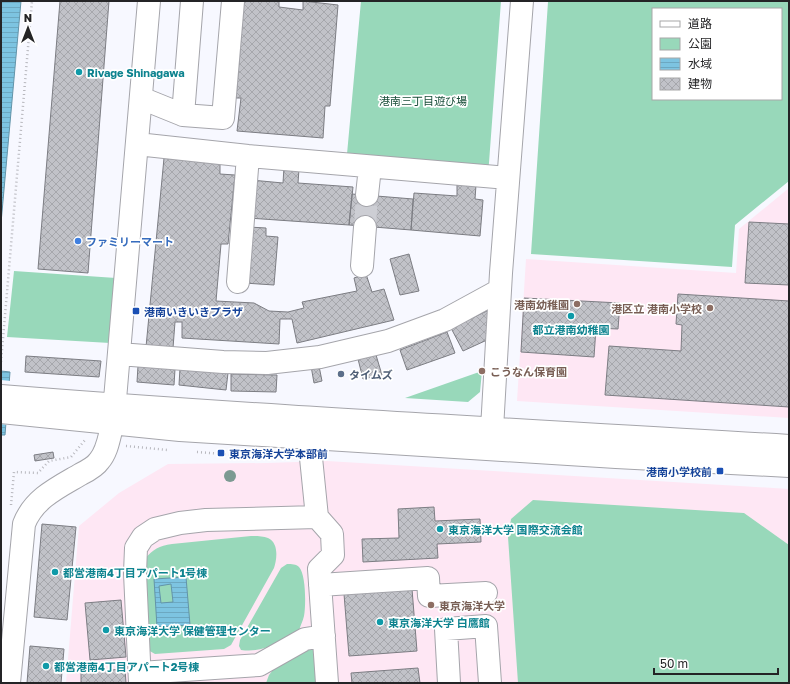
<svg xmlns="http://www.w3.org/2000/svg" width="790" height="684" font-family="'Golos Text','Noto Sans JP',sans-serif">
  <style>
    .education { fill: #fee7f4 }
    .green { fill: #98d8ba; fill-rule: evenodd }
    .water { fill: url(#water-rules); stroke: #6294a9; fill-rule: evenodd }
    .pier { fill: #f7f8ff }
    .building { fill: url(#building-cross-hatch); stroke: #7c7d83 }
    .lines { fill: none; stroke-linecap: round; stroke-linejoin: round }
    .minor-tunnel { stroke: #cdced4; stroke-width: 22; stroke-dasharray: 22 11; stroke-linecap: butt }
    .minor-casing { stroke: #a5a5ab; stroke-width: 24 }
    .path { stroke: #b8b8be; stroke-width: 2.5; stroke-dasharray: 1 3; stroke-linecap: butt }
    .minor { stroke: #fff; stroke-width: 22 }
    .tree { fill: #7c9a92 }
    .culture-dot { fill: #0f9aa8; stroke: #fff; stroke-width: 1.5 }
    .shop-dot { fill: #3f7fe0; stroke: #fff; stroke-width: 1.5 }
    .education-dot { fill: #8d6e63; stroke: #fff; stroke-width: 1.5 }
    .transit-dot { fill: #1a4fb4; stroke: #fff; stroke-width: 1.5 }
    .service-dot { fill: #5c6f8a; stroke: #fff; stroke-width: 1.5 }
    .labels { text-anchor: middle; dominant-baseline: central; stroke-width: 3.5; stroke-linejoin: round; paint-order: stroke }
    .culture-label { font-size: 11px; font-weight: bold; fill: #0d838f; stroke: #fff; text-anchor: start }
    .park-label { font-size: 11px; fill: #184e39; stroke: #fff }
    .shop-label { font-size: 11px; font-weight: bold; fill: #366cbe; stroke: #fff; text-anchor: start }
    .education-label { font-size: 11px; font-weight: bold; fill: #785e54; stroke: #fff; text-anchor: end }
    .transit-label { font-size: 11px; font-weight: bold; fill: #164399; stroke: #fff; text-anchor: start }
    .service-label { font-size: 11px; font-weight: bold; fill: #4e5e75; stroke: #fff; text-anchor: start }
  </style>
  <defs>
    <pattern id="water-rules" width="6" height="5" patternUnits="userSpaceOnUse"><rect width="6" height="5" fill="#7dc4e1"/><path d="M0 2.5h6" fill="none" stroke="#6ca8c1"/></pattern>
    <pattern id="building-cross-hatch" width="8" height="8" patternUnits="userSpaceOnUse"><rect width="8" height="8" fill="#c1c2c8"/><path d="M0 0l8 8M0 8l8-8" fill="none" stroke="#a6a7ac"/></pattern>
  </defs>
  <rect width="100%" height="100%" fill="#f7f8ff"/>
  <path class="education" d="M789,188V418L517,401L526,259L736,273L739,229Z
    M327,461L789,489V683H66L79,526L119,493L168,464L267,463Z"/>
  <path class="green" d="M361,1H501L488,176L346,165Z
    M549,1H789V181L735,225L732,267L531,254L548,2ZM653,9H781V99H653Z
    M14,271L116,278L110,343L7,337Z
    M482,371L480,392L468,402L405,398Z
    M533,500L744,513L789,545V683H518L508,537L511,519Z
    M251,536C256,536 263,536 268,538C279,543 277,559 274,568L231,645L224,649L155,654L148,650L145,559C153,549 159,546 172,544Z
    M287,564C292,564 296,564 299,567C306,574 306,606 304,616C303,621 300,626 299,631C279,642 265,653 241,650L239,646L240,640L281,568Z
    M314,646L317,683H266L269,675L280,661Z"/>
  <path class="water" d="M1,1H21L1,223Z
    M1,371L10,372L5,435H1Z
    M186,577L190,625L157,627L154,579ZM171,584L173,602L161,603L159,586Z"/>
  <path class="pier" d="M1,380L11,381L8,425L1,424Z"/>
  <path class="building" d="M60,1H109L88,273L38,269Z
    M244,1H279V7L303,10V1L338,5L330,106H325L323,138L237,131L241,98H236Z
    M164,158L220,164V174L235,175L228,244H221L216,301L254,303L269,311L288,312L304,308L302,302L357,291L354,278L366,274L372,292L384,289L394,320L297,343L292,319H280L279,344L182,338V322H175L173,348L146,347Z
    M284,167L299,169L298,183L353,187L349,225L248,218L251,180L283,183Z
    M457,184L476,185L475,199L483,200L480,236L411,230L414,193L457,196Z
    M352,194L413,199L411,230L349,225Z
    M749,222L789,224V285L745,283Z
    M248,227L266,228V236L278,237L274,285L244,283Z
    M409,254L419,291L400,295L390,259Z
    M678,294L789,301V407L605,395L609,346L681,351L682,325L676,324Z
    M524,298L620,303L618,329L596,328L594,357L521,352Z
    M489,310L487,340L463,351L451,328Z
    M447,332L455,353L407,370L400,350Z
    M376,355L382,375L363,379L358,359Z
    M26,356L101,361L99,377L25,372Z
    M138,366L175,369L174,385L137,382Z
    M311,366H319L322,381L314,383Z
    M180,368L228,373L226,390L179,385Z
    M231,374L277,375L276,392L231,391Z
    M53,452L54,458L35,461L34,455Z
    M434,507L435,521L480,519L481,542L437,544L438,558L363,562L362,539L399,538L398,509Z
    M42,524L76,527L67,620L34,617Z
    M412,589L417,651L349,656L344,594Z
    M121,600L126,657L90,660L85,603Z
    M30,646L64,649L61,683H27Z
    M418,668L420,683H352L351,673Z
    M125,669L126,683H81V672Z"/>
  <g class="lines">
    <path class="minor-tunnel" d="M365,227L367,195"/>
    <defs>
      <path id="minor" d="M141,98L183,115L223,118L233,1
        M183,115L192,1
        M137,144L248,156L508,178
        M367,195L370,167
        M362,266L365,227
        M238,282L248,156
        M119,354L223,362L267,363L320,357L388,341L445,320L500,290
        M1,396C263,417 526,430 789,446
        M1,412L180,430L616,457L789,466
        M492,429L501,273L522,1
        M309,438L317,517L332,534L333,555L319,569L327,683
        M320,585L428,578L429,596L486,593
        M140,673L259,665L305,639L324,636
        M9,683L24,524C34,498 59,487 81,474C87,471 95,467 99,461C108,451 109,436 113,423L149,1
        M140,683L135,573L136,548L143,537L155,529L180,523L206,520L317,517
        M449,683L446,629L486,626L490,683"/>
    </defs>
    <use href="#minor" class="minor-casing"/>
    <path class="path" d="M1,362L32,1
      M126,446L168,450
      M197,452L249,456L256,455
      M11,505L14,472L38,473L49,461L71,457L85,440"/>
    <use href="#minor" class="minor"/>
  </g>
  <circle class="tree" cx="230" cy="476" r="6"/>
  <g class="culture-dot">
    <circle cx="79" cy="72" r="4"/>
    <circle cx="571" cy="316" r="4"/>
    <circle cx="440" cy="529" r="4"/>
    <circle cx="55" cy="572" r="4"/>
    <circle cx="380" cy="622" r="4"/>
    <circle cx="106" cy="630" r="4"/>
    <circle cx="46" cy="666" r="4"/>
  </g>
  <circle class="shop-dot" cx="78" cy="241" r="4"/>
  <g class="education-dot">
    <circle cx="577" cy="304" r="4"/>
    <circle cx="710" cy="308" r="4"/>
    <circle cx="482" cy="371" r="4"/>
    <circle cx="431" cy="605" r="4"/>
  </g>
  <g class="transit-dot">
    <rect x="132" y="307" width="8" height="8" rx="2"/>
    <rect x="217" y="449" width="8" height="8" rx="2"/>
    <rect x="716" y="467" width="8" height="8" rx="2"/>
  </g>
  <circle class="service-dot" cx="341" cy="374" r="4"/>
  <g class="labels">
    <g class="culture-label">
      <text x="87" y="72">Rivage Shinagawa</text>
      <text x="571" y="329" text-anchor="middle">都立港南幼稚園</text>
      <text x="448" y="529">東京海洋大学 国際交流会館</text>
      <text x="63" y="572">都営港南4丁目アパート1号棟</text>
      <text x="388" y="622">東京海洋大学 白鷹館</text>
      <text x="114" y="630">東京海洋大学 保健管理センター</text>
      <text x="54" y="666">都営港南4丁目アパート2号棟</text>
    </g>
    <g class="park-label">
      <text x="423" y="100">港南三丁目遊び場</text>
    </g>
    <g class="shop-label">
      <text x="86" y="241">ファミリーマート</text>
    </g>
    <g class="education-label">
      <text x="569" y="304">港南幼稚園</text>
      <text x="702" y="308">港区立 港南小学校</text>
      <text x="490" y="371" text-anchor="start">こうなん保育園</text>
      <text x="439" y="605" text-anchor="start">東京海洋大学</text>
    </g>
    <g class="transit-label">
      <text x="144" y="311">港南いきいきプラザ</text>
      <text x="229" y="453">東京海洋大学本部前</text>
      <text x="712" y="471" text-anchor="end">港南小学校前</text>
    </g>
    <g class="service-label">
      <text x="349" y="374">タイムズ</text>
    </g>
  </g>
  <rect width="790" height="684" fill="none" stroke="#242426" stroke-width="4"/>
  <rect x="652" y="8" width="130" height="92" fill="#ffffff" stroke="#a7a7a8"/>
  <rect x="660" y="21" width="20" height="6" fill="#ffffff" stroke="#a7a7a8"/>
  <text x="688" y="28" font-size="12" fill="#242426">道路</text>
  <rect x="660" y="38" width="20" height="12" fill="#98d8ba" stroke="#a7a7a8"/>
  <text x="688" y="48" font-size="12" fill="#242426">公園</text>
  <rect x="660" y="58" width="20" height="12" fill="url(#water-rules)" stroke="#a7a7a8"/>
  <text x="688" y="68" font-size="12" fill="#242426">水域</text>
  <rect x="660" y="78" width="20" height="12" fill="url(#building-cross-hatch)" stroke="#a7a7a8"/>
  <text x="688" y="88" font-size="12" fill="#242426">建物</text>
  <g transform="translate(28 28)" stroke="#ffffff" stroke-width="3" paint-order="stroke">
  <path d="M0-3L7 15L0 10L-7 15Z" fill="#242426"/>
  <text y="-6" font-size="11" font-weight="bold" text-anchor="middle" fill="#242426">N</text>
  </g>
  <path d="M654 668v6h124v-6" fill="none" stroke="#242426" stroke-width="2"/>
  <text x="660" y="668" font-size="12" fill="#242426" stroke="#ffffff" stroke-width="3" paint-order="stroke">50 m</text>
</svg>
